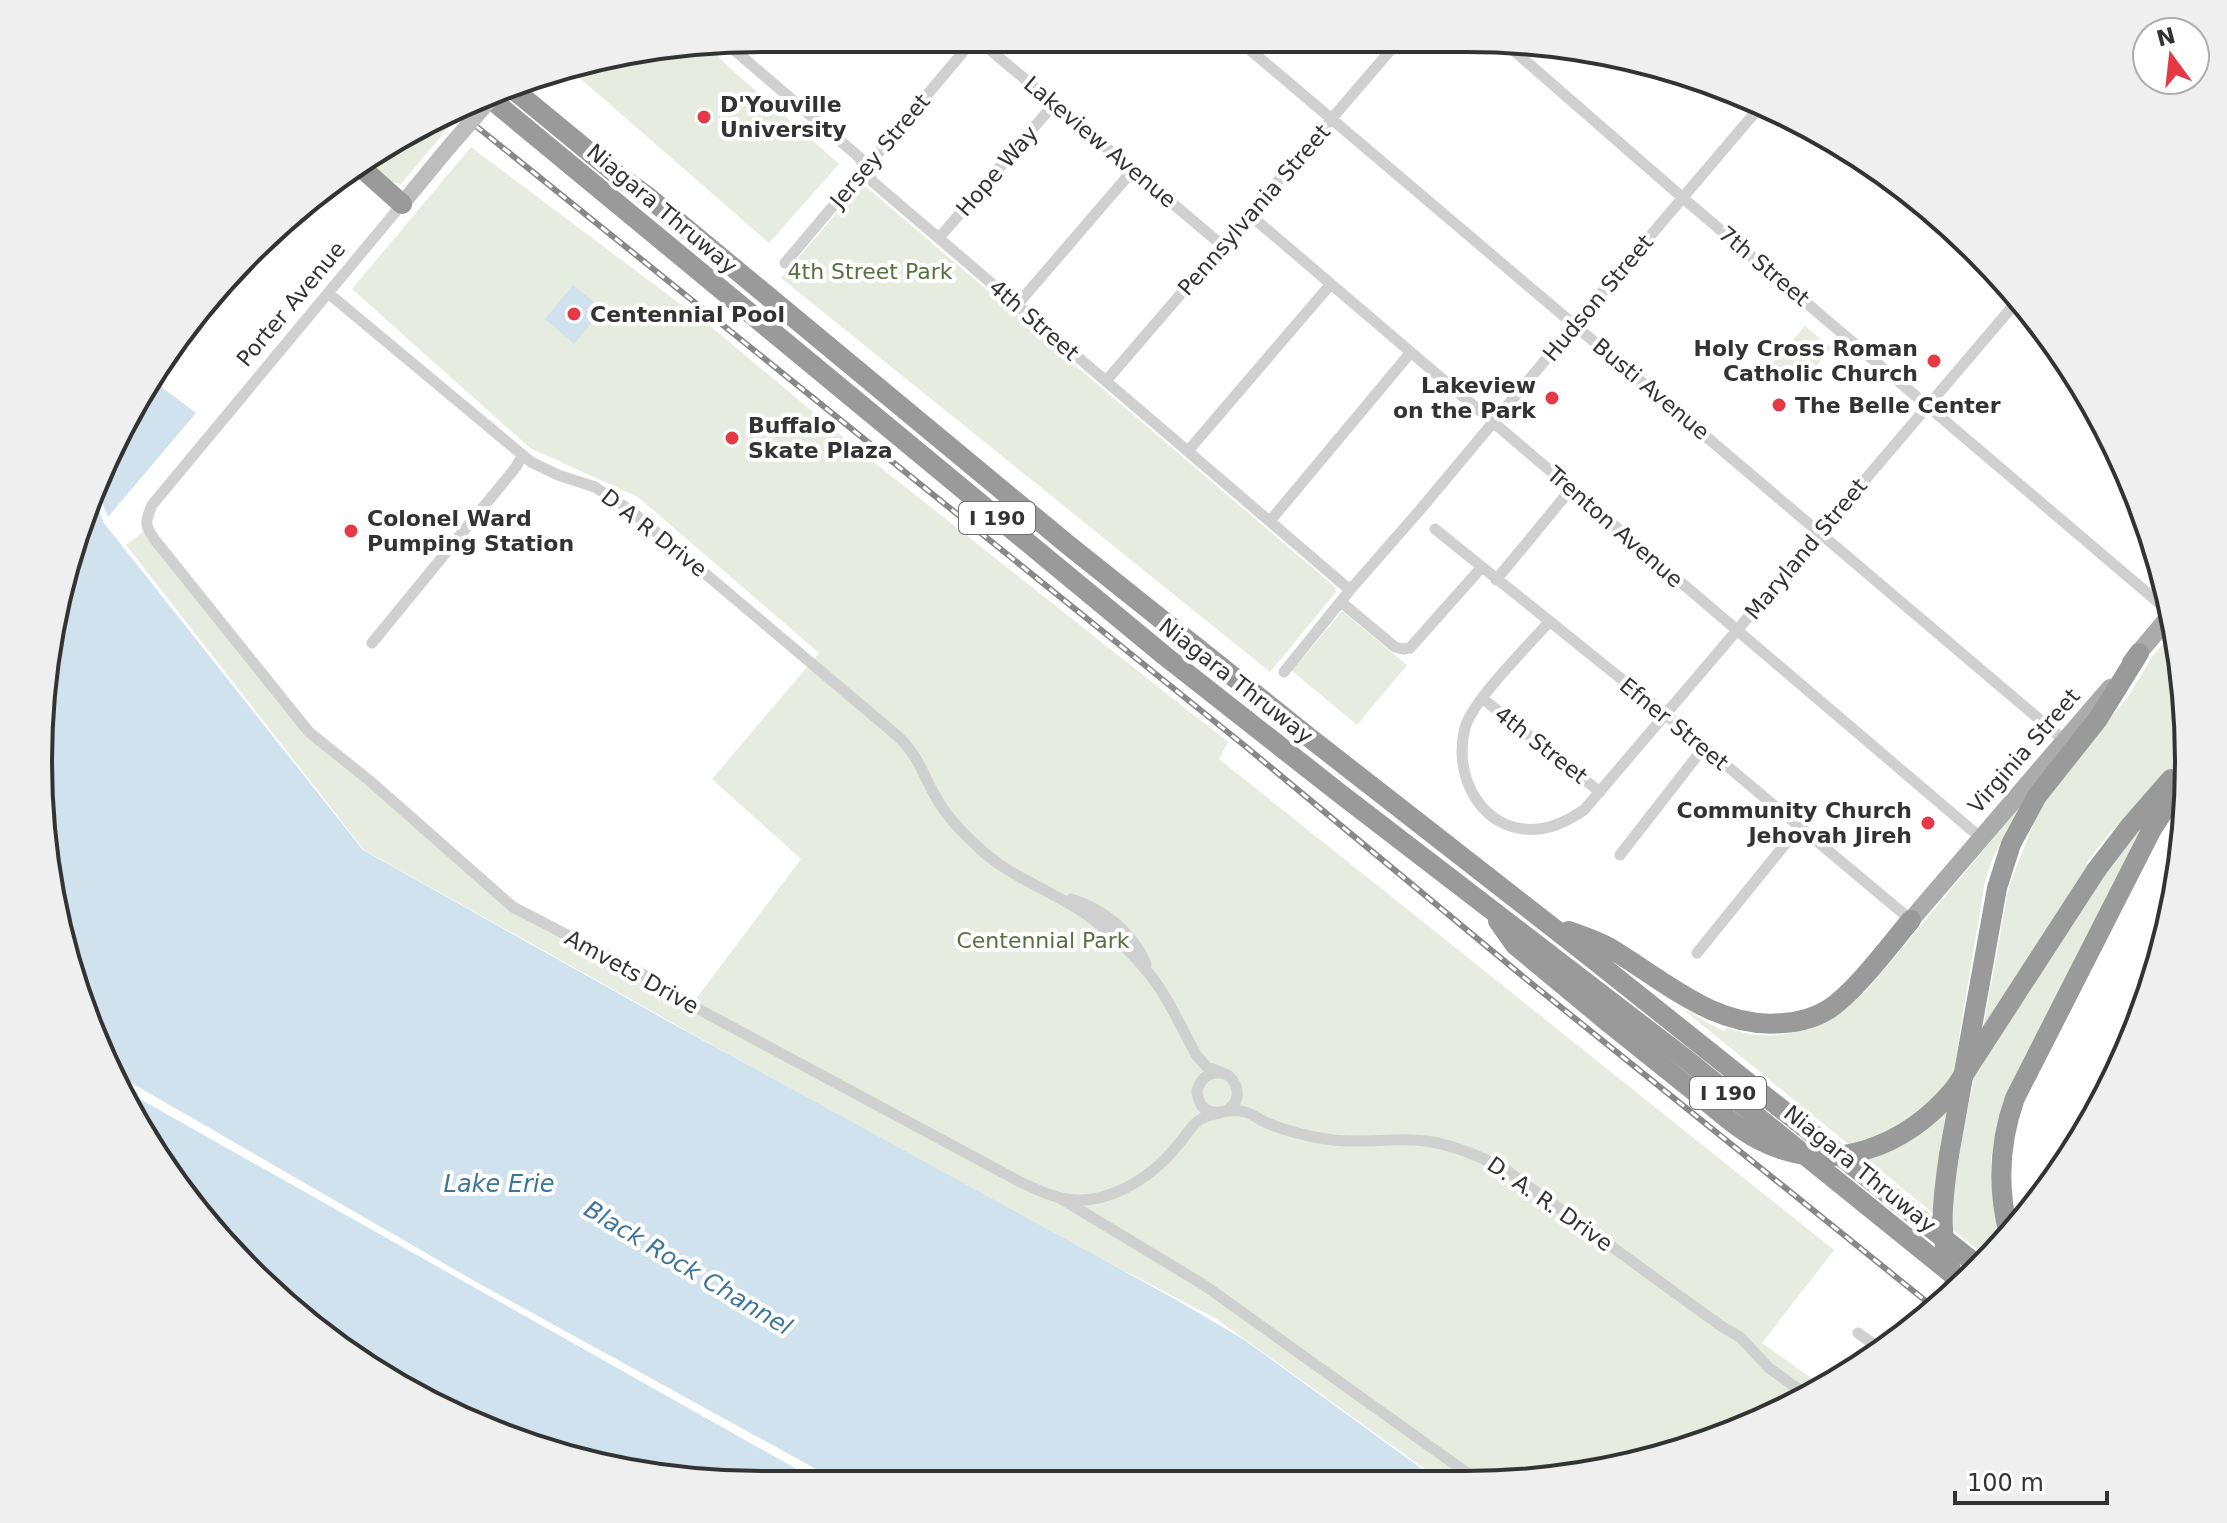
<svg xmlns="http://www.w3.org/2000/svg" width="2227" height="1523" font-family="'DejaVu Sans',sans-serif">
  <style>
    .green { fill: #e6ecdf }
    .water { fill: #cfe2ee }
    .pier { fill: #fff }
    .lines { fill: none; stroke-linecap: round; stroke-linejoin: round }
    .street { stroke: #d0d0d0; stroke-width: 11 }
    .secondary { stroke: #bdbdbd; stroke-width: 16 }
    .primary { stroke: #ababab; stroke-width: 18 }
    .highway { stroke: #9a9a9a; stroke-width: 20 }
    .rail-casing { stroke: #888; stroke-width: 6 }
    .rail { stroke: #fff; stroke-width: 3; stroke-dasharray: 9; stroke-linecap: butt }
    .secondary-bridge { stroke: #bdbdbd; stroke-width: 16 }
    .highway-bridge { stroke: #9a9a9a; stroke-width: 20 }
    .poi-dot { fill: #e63946; stroke: #fff; stroke-width: 3 }
    .labels { text-anchor: middle; dominant-baseline: central; stroke-width: 8; stroke-linejoin: round; paint-order: stroke }
    .shield { fill: #fff; stroke: #707070; stroke-width: 2 }
    .shield-label { font-size: 20px; font-weight: bold; fill: #333 }
    .poi-label { font-size: 22px; font-weight: bold; fill: #333; stroke: #fff; text-anchor: start }
    .street-label { font-size: 22px; fill: #333; stroke: #fff }
    .park-label { font-size: 22px; fill: #56703f; stroke: #fff }
    .water-label { font-size: 24px; font-style: italic; fill: #3f7597; stroke: #fff }
    .rim { fill: none; stroke: #333; stroke-width: 4 }
  </style>
  <rect width="100%" height="100%" fill="#fff"/>
  <path class="green" d="M706,45L731,69L839,164L769,243L566,66L574,63Z
    M449,119L452,123L401,184L392,182L364,158Z
    M471,147L715,330L856,448L1228,742L1219,759L1834,1250L1762,1343L1821,1385L1786,1410L1606,1471L1466,1485H1447L1215,1318L1007,1210L364,850L126,545L147,529L309,732L513,907L692,1004L801,859L712,779L819,653L638,497L530,448L352,289Z
    M865,186L1335,587L1336,592L1270,672L781,278L858,188Z
    M1805,326L1831,348L1816,366L1790,343Z
    M1787,345L1815,367L1799,386L1772,363Z
    M1342,611L1407,665L1357,725L1292,671Z
    M2176,629L2188,752L2108,835L2086,863L2103,872L2157,808L2004,1109L1991,1157L1993,1190L2003,1242L1989,1259L1679,1006L1724,1032L1727,1028C1781,1047 1826,1028 1867,990L2032,792L2007,830L1993,858L1985,881L1945,1122L1942,1156L1957,1160L1972,1089L2009,886L2037,815L2053,787L2128,697L2152,657Z"/>
  <path class="water" d="M573,285L603,309L574,344L545,319Z
    M156,383L196,413L108,517L94,482Z
    M91,492L104,523L363,850L664,1019L1173,1298L1243,1339L1444,1485H762L620,1471L484,1430L359,1363L250,1273L113,1082L52,902L44,668Z"/>
  <path class="pier" d="M109,1070L478,1283L845,1485H825L115,1085Z"/>
  <g class="lines">
    <path class="street" d="M976,38L1223,246
      M1236,38L2065,741
      M1504,42L1683,198L2172,614
      M726,43L859,157L873,182L1350,590
      M402,204L152,505C145,522 144,525 155,540L309,732L370,781L513,907L648,977L691,1005L1022,1183C1034,1188 1045,1194 1057,1197C1103,1210 1150,1179 1177,1146C1193,1127 1194,1117 1220,1113
      M1250,215L1981,838
      M939,238L1054,104
      M785,263L975,38
      M328,293L531,462L558,475L595,487L630,510L894,733C921,756 922,776 940,804C949,819 963,833 976,845C1009,878 1053,890 1090,917C1112,933 1134,955 1151,976C1170,1000 1182,1030 1197,1056L1207,1067L1225,1074
      M1017,305L1133,170
      M1106,381L1401,38
      M1188,451L1330,285
      M1270,521L1411,352
      M1435,529L1665,714L1911,920
      M1496,580L1571,489
      M1341,602L1395,647L1403,649L1410,648L1481,568
      M1549,622C1529,645 1472,701 1465,728C1452,777 1483,835 1539,829C1556,827 1570,819 1584,810L2018,300
      M372,643L516,467L522,456
      M1284,672L1350,590L1420,510L1567,334L1758,109
      M1482,698L1600,792
      M1620,855L1704,747
      M1071,899C1104,909 1132,932 1146,964
      M1697,953L1799,827
      M1223,1112C1240,1105 1242,1088 1228,1075C1213,1069 1201,1076 1197,1091C1201,1125 1225,1106 1245,1112C1253,1114 1260,1120 1267,1123C1288,1132 1311,1137 1333,1140C1366,1144 1399,1136 1432,1142C1459,1147 1482,1157 1506,1170L1721,1326L1740,1337L1769,1368L1807,1395
      M1060,1198L1204,1285L1481,1483
      M1858,1333L1876,1346"/>
    <path class="secondary" d="M402,204L449,147"/>
    <path class="primary" d="M2131,662L2173,612
      M1911,920L2110,688"/>
    <path class="highway" d="M514,90L616,174L647,196L1067,544L1315,742L1588,955L1981,1268
      M492,100L1165,656L1338,792L1687,1060L1957,1278
      M356,163L402,204
      M2097,869L2130,826L2171,779
      M1498,921L1515,945L1609,1023
      M1569,931C1582,936 1596,940 1608,947C1663,979 1715,1030 1783,1023C1799,1022 1815,1018 1829,1009C1856,991 1889,946 1911,920
      M1949,1155L1997,888L2011,844L2037,796L2098,719L2139,653
      M2009,1234C1997,1188 1999,1143 2015,1098L2152,829L2188,773"/>
    <defs>
      <path id="rail" d="M461,114L1245,746L1526,979L1932,1306"/>
    </defs>
    <use href="#rail" class="rail-casing"/>
    <use href="#rail" class="rail"/>
    <path class="secondary-bridge" d="M449,147L489,101"/>
    <path class="highway-bridge" d="M1609,1023C1640,1048 1670,1072 1700,1096C1718,1111 1738,1129 1759,1140C1831,1177 1906,1147 1955,1088L2097,869
      M1949,1155C1942,1204 1936,1240 1958,1287"/>
  </g>
  <g class="poi-dot">
    <circle cx="704" cy="117" r="8"/>
    <circle cx="574" cy="314" r="8"/>
    <circle cx="1934" cy="361" r="8"/>
    <circle cx="1552" cy="398" r="8"/>
    <circle cx="1779" cy="405" r="8"/>
    <circle cx="732" cy="438" r="8"/>
    <circle cx="351" cy="531" r="8"/>
    <circle cx="1928" cy="823" r="8"/>
  </g>
  <g class="labels">
    <g class="shield">
      <rect x="959" y="502" width="76" height="32" rx="6"/>
      <rect x="1690" y="1077" width="76" height="32" rx="6"/>
    </g>
    <g class="shield-label">
      <text x="997" y="518">I 190</text>
      <text x="1728" y="1093">I 190</text>
    </g>
    <g class="poi-label">
      <text x="720" y="104">D'Youville<tspan x="720" dy="25">University</tspan></text>
      <text x="590" y="314">Centennial Pool</text>
      <text x="1918" y="348" text-anchor="end">Holy Cross Roman<tspan x="1918" dy="25">Catholic Church</tspan></text>
      <text x="1536" y="385" text-anchor="end">Lakeview<tspan x="1536" dy="25">on the Park</tspan></text>
      <text x="1795" y="405">The Belle Center</text>
      <text x="748" y="425">Buffalo<tspan x="748" dy="25">Skate Plaza</tspan></text>
      <text x="367" y="518">Colonel Ward<tspan x="367" dy="25">Pumping Station</tspan></text>
      <text x="1912" y="810" text-anchor="end">Community Church<tspan x="1912" dy="25">Jehovah Jireh</tspan></text>
    </g>
    <g class="street-label">
      <text transform="translate(1100 142) rotate(40)">Lakeview Avenue</text>
      <text transform="translate(880 151) rotate(-50)">Jersey Street</text>
      <text transform="translate(997 171) rotate(-49)">Hope Way</text>
      <text transform="translate(662 209) rotate(40)">Niagara Thruway</text>
      <text transform="translate(1254 210) rotate(-49)">Pennsylvania Street</text>
      <text transform="translate(1764 266) rotate(40)">7th Street</text>
      <text transform="translate(1598 298) rotate(-50)">Hudson Street</text>
      <text transform="translate(291 304) rotate(-50)">Porter Avenue</text>
      <text transform="translate(1034 320) rotate(41)">4th Street</text>
      <text transform="translate(1651 389) rotate(40)">Busti Avenue</text>
      <text transform="translate(1615 527) rotate(41)">Trenton Avenue</text>
      <text transform="translate(654 533) rotate(38)">D A R Drive</text>
      <text transform="translate(1806 549) rotate(-50)">Maryland Street</text>
      <text transform="translate(1236 681) rotate(38)">Niagara Thruway</text>
      <text transform="translate(1674 724) rotate(39)">Efner Street</text>
      <text transform="translate(1541 745) rotate(38)">4th Street</text>
      <text transform="translate(2024 751) rotate(-49)">Virginia Street</text>
      <text transform="translate(632 972) rotate(29)">Amvets Drive</text>
      <text transform="translate(1860 1169) rotate(39)">Niagara Thruway</text>
      <text transform="translate(1550 1204) rotate(35)">D. A. R. Drive</text>
    </g>
    <g class="park-label">
      <text x="870" y="271">4th Street Park</text>
      <text x="1043" y="940">Centennial Park</text>
    </g>
    <g class="water-label">
      <text x="499" y="1184">Lake Erie</text>
      <text transform="translate(688 1268) rotate(31)">Black Rock Channel</text>
    </g>
  </g>
  <path d="M0 0H2227V1523H0ZM761 52H1466A709 709 0 0 1 2175 761V762A709 709 0 0 1 1466 1471H761A709 709 0 0 1 52 762V761A709 709 0 0 1 761 52Z" fill="#efefef" fill-rule="evenodd"/>
  <path class="rim" d="M761 52H1466A709 709 0 0 1 2175 761V762A709 709 0 0 1 1466 1471H761A709 709 0 0 1 52 762V761A709 709 0 0 1 761 52Z"/>
  <g transform="translate(2171 56) rotate(345)"><circle r="38" fill="#ffffff" stroke="#adadad" stroke-width="2"/>
  <path d="M0-6L14 30L0 20L-14 30Z" fill="#e63946"/>
  <text y="-12" font-size="22" font-weight="bold" text-anchor="middle" fill="#333333">N</text>
  </g>
  <path d="M1955 1491v12h152v-12" fill="none" stroke="#333333" stroke-width="4"/>
  <text x="1967" y="1491" font-size="24" fill="#333333" stroke="#ffffff" stroke-width="6" paint-order="stroke">100 m</text>
</svg>
